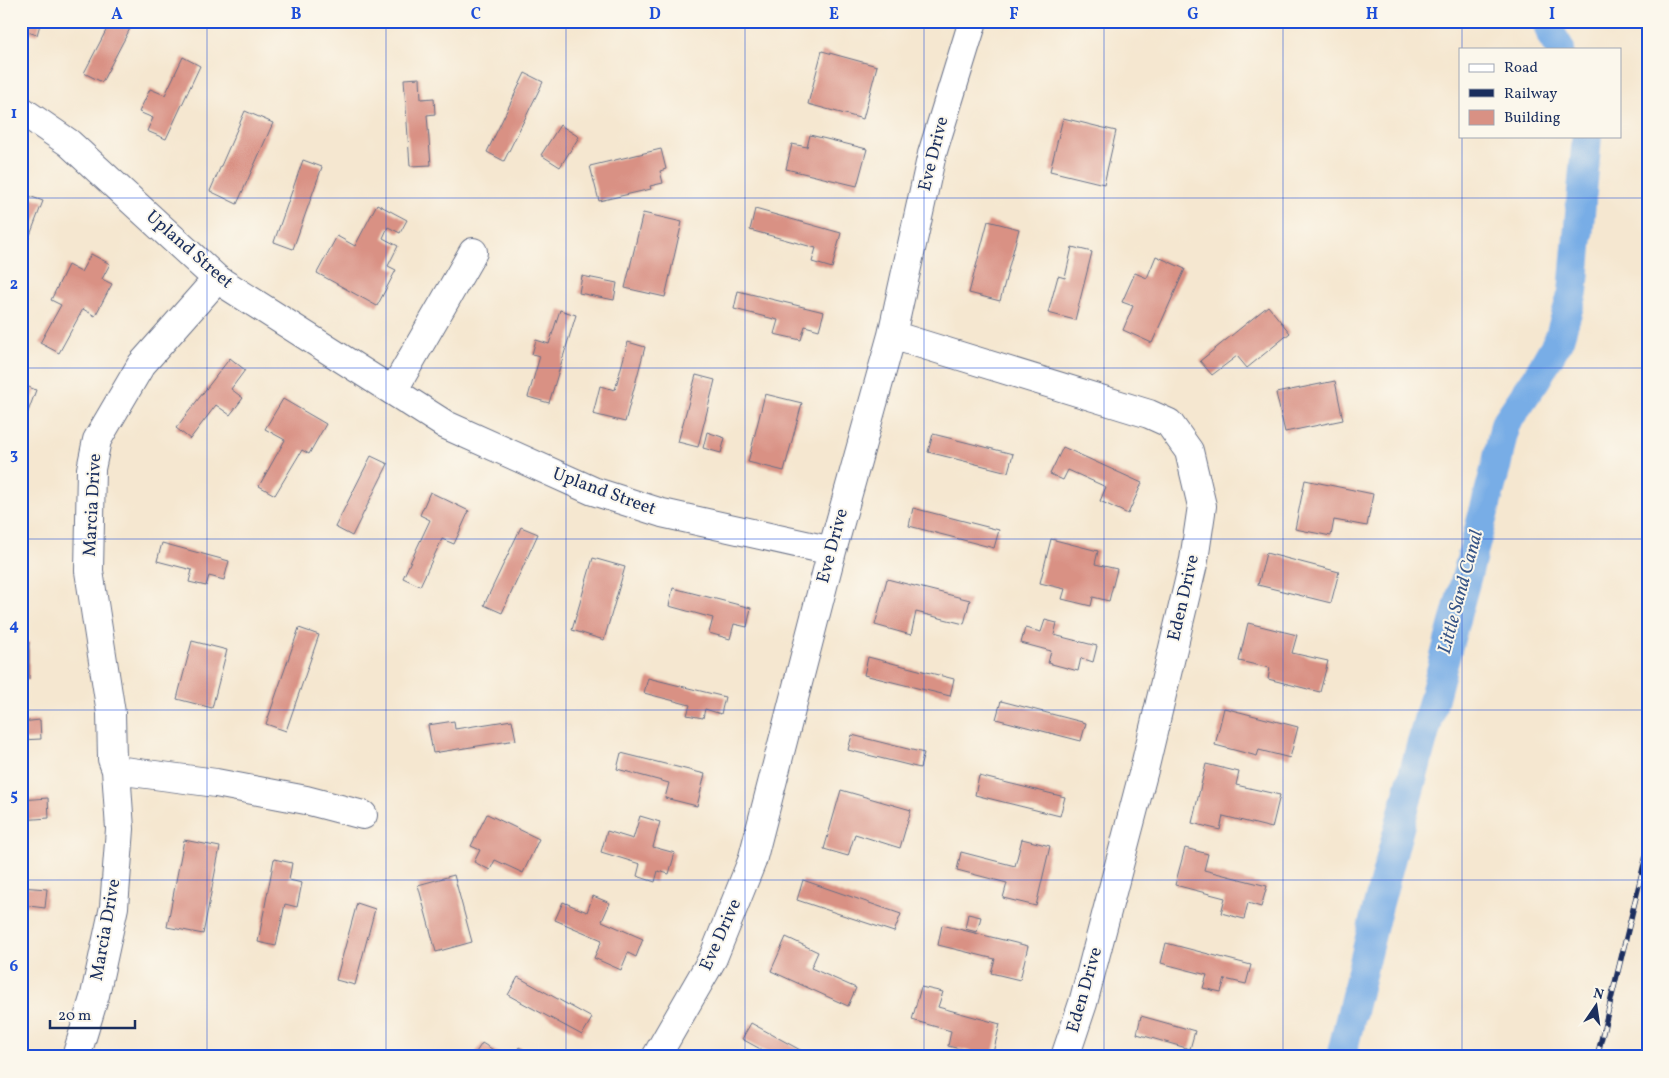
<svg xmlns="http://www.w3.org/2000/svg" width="1669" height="1078" font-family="Vollkorn,serif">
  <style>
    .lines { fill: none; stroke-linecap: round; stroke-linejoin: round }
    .canal { stroke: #78ade6; stroke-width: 30 }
    .building { fill: #d99184 }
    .minor-casing { stroke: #676f86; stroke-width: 30 }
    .minor { stroke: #fff; stroke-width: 28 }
    .rail-casing { stroke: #1b2f5e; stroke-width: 5.5 }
    .rail { stroke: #fbf7ec; stroke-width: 4; stroke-dasharray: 11; stroke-linecap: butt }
    .grid { fill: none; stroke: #1d4ed8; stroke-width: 1; stroke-opacity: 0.55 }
    .labels { text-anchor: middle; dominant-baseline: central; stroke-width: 4; stroke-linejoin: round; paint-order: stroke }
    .street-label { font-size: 18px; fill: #1b2f5e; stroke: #fbf7ec }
    .water-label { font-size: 19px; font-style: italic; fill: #375587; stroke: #fbf7ec }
    .neatline { fill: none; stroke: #1d4ed8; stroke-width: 2 }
    .grid-label { font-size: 16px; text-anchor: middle; font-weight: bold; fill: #1d4ed8 }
  </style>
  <rect width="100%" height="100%" fill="#fbf7ec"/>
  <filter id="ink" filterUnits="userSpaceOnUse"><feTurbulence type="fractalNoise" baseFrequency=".02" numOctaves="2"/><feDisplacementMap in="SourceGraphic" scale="10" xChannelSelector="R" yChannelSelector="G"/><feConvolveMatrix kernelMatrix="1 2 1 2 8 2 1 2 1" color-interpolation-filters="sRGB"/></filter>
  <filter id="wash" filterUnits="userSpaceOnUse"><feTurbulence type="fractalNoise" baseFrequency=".0096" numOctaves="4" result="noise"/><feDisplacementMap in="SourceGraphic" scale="20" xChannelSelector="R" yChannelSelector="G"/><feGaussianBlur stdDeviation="1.12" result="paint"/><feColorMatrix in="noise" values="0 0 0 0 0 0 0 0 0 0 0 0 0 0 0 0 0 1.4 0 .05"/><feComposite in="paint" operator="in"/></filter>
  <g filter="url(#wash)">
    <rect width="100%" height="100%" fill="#f5e7d0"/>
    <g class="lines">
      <path class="canal" d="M1547,21L1552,36L1560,49
        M1341,1057L1375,917L1496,467L1505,424L1536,379L1559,339L1573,292L1587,136"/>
    </g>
    <g id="blocks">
      <path class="building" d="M25,21H41L37,35L22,30Z
        M111,21H134L102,82L84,73Z
        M822,51L877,66L863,119L808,104Z
        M183,57L200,66L166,139L147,131L153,118L139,112L150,89L165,95Z
        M525,73L543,82L504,161L487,152Z
        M420,78L421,99L434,98L435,114L427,115L431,165L410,166L404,79Z
        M245,111L273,123L237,204L210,191Z
        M1063,118L1116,131L1104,184L1050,171Z
        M560,125L579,137L560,167L541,155Z
        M810,135L867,149L857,186L786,169L792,144L807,147Z
        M661,149L666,169L660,171L663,183L650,186L651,189L599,201L590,166Z
        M303,160L322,167L293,249L274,242Z
        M21,193L43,201L24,251L21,250Z
        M377,204L407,220L400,233L388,227L383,238L398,246L388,266L396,270L377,306L317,273L337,236L355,246Z
        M755,209L841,233L832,268L812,262L816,248L750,230Z
        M643,213L682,222L665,297L625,288Z
        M988,221L1019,229L1000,301L969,293Z
        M1072,247L1092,252L1075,320L1048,313L1058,276L1065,278Z
        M91,254L110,264L102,279L112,284L95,316L83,309L59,353L40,343L61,305L51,300L68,265L81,272Z
        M1156,256L1185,269L1152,343L1123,330L1133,306L1122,302L1135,273L1147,278Z
        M582,276L617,283L614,300L579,293Z
        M738,291L824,312L819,330L805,326L801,340L774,334L778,320L734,309Z
        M1268,306L1290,333L1247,368L1237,356L1212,375L1200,361Z
        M560,310L576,315L549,403L528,397L540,356L532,354L536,340L549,344Z
        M628,342L645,347L625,422L593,414L600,386L615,390Z
        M230,358L245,370L231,389L243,398L230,415L216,405L190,439L176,428Z
        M696,375L715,380L698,447L678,442Z
        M1335,381L1343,420L1285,432L1276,393Z
        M21,384L36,390L21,431Z
        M765,394L802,403L784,471L748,462Z
        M283,399L326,424L309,454L302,450L275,495L259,486L285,440L265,429Z
        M707,432L725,438L721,453L703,448Z
        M933,434L1013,454L1008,472L928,452Z
        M1063,447L1142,483L1128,514L1100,501L1106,487L1068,470L1063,480L1050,474Z
        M371,456L388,464L352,536L335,527Z
        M1305,480L1373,494L1367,526L1334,520L1331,536L1295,529Z
        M430,492L469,511L454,544L442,539L420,586L403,578L430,520L420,515Z
        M913,508L999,530L994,548L909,526Z
        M521,527L538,534L502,613L484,605Z
        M1051,539L1098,551L1095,564L1117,569L1109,601L1093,597L1091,606L1062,599L1065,589L1040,583Z
        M162,543L229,561L224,580L209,576L206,586L189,582L192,570L157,561Z
        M1266,553L1339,572L1331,603L1258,585Z
        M593,558L625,567L604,640L572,630Z
        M21,564H23L25,583L21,584Z
        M887,579L970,600L964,624L916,612L911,635L875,625Z
        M673,588L751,608L747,627L734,624L730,639L709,633L713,618L669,606Z
        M1045,620L1057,623L1054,635L1097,646L1093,662L1081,658L1078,671L1048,663L1051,651L1021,643L1025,628L1041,632Z
        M1248,623L1297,635L1292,653L1328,661L1320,692L1268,679L1270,668L1239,661Z
        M299,628L319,635L286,731L266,724Z
        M192,641L227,650L212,708L177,699Z
        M21,642H29V679H21Z
        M868,657L954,679L950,696L864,675Z
        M648,678L725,697L721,714L705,709L703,718L687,715L690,705L644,693Z
        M1001,701L1086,723L1081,741L996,719Z
        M1224,708L1298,727L1290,758L1259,750L1257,756L1215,745Z
        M40,720L41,739L21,740V722Z
        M512,720L516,740L433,753L428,725L454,721L455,729Z
        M852,735L924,753L920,768L848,750Z
        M621,753L705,774L697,806L665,798L669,783L617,769Z
        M1206,764L1239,772L1236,785L1280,795L1272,828L1223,816L1220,830L1192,823Z
        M979,776L1065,797L1060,816L975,795Z
        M841,790L911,810L900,848L855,834L848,856L824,849Z
        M48,798L49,818L21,820V800Z
        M487,814L539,839L523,873L495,860L490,870L474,862L480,850L471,846Z
        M640,816L660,822L653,847L675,853L669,874L658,871L655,882L637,876L640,864L601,852L607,831L633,839Z
        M1022,839L1050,846L1036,906L1003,898L1007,883L957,870L961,852L1015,866Z
        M184,840L220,847L203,934L167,927Z
        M1185,848L1208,854L1204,870L1267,886L1261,907L1248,903L1244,919L1221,913L1225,898L1175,885Z
        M274,859L292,863L289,880L302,883L297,907L285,904L276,946L258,942Z
        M454,875L472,942L436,952L418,885Z
        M803,880L901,914L894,932L797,900Z
        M21,887L47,889L45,908L21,905Z
        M593,896L610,903L602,921L643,939L636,957L628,953L621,970L594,958L602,940L555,920L563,902L587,912Z
        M357,903L375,909L355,985L336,980Z
        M968,914L981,917L977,932L965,929Z
        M942,925L1028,946L1020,980L991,973L995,959L938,945Z
        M786,937L818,952L811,968L856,988L848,1006L771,971Z
        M1166,943L1251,965L1246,984L1225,979L1221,992L1203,988L1207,975L1161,963Z
        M518,977L592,1018L582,1035L508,995Z
        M921,987L943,992L938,1007L1000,1024L992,1057L948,1046L951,1031L912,1020Z
        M1141,1016L1195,1031L1190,1049L1137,1034Z
        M751,1023L813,1057H775L742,1039Z
        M482,1043L505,1057H473Z
        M519,1047L527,1052L523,1057H513Z"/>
    </g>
  </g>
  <g filter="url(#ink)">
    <use href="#blocks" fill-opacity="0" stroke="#676f86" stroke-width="1"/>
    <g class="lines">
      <defs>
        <path id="minor" d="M21,110L69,143L217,279L446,425L593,491L662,513L832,551
          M217,279L141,365L97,440L91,469L89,571L111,713L112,759L116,770L216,783L306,800L363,815
          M892,335L1149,414L1169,423L1189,451L1202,506L1194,560L1144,770L1083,1003L1065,1057
          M393,391L473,252
          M76,1057L95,995L114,907L120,829L116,770
          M656,1057L713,958L752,861L832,551L892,335L932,154L973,21"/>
      </defs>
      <use href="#minor" class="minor-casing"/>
      <use href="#minor" class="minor"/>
      <defs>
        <path id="rail" d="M1597,1057L1648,848"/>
      </defs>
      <use href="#rail" class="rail-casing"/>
      <use href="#rail" class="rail"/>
    </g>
  </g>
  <path class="grid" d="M207,21V1057M386,21V1057M566,21V1057M745,21V1057M924,21V1057M1104,21V1057M1283,21V1057M1462,21V49M1462,136V1057M21,198H1648M21,368H1648M21,539H1648M21,710H1648M21,880H1648"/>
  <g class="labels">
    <g class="street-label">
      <text transform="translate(934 154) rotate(-76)">Eve Drive</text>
      <text transform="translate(189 250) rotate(41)">Upland Street</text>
      <text transform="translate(604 492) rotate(20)">Upland Street</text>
      <text transform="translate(93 505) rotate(-87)">Marcia Drive</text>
      <text transform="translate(833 546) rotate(-75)">Eve Drive</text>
      <text transform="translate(1184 598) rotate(-77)">Eden Drive</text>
      <text transform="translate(106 930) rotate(-80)">Marcia Drive</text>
      <text transform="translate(721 935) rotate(-66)">Eve Drive</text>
      <text transform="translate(1085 990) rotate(-74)">Eden Drive</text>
    </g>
    <g class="water-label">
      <text transform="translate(1461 592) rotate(-75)">Little Sand Canal</text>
    </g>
  </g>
  <rect width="1669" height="1078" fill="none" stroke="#fbf7ec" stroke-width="55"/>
  <rect x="1459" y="48" width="162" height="90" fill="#fbf7ec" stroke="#a1a7b3"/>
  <rect x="1469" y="64" width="25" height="8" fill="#ffffff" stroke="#a1a7b3"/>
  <text x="1504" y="72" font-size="15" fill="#1b2f5e">Road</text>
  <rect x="1469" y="89" width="25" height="8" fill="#1b2f5e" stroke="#a1a7b3"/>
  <text x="1504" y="98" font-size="15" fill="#1b2f5e">Railway</text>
  <rect x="1469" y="110" width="25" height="15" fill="#d99184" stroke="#a1a7b3"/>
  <text x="1504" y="122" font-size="15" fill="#1b2f5e">Building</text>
  <g transform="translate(1596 1006) rotate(13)" stroke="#fbf7ec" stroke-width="4" paint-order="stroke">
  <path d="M0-4L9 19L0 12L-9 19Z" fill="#1b2f5e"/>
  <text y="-8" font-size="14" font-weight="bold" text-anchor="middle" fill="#1b2f5e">N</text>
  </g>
  <path d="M50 1020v8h85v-8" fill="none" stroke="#1b2f5e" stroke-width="2.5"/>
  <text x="58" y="1020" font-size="15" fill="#1b2f5e" stroke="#fbf7ec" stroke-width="4" paint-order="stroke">20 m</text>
  <rect x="28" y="28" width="1614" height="1022" class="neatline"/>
  <g class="grid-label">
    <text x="117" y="19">A</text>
    <text x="296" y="19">B</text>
    <text x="476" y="19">C</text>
    <text x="655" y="19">D</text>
    <text x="834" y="19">E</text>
    <text x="1014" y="19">F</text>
    <text x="1193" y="19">G</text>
    <text x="1372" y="19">H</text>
    <text x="1552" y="19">I</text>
    <text x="14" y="118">1</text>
    <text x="14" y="289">2</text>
    <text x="14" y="459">3</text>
    <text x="14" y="630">4</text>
    <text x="14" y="800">5</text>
    <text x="14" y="971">6</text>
  </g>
</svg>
